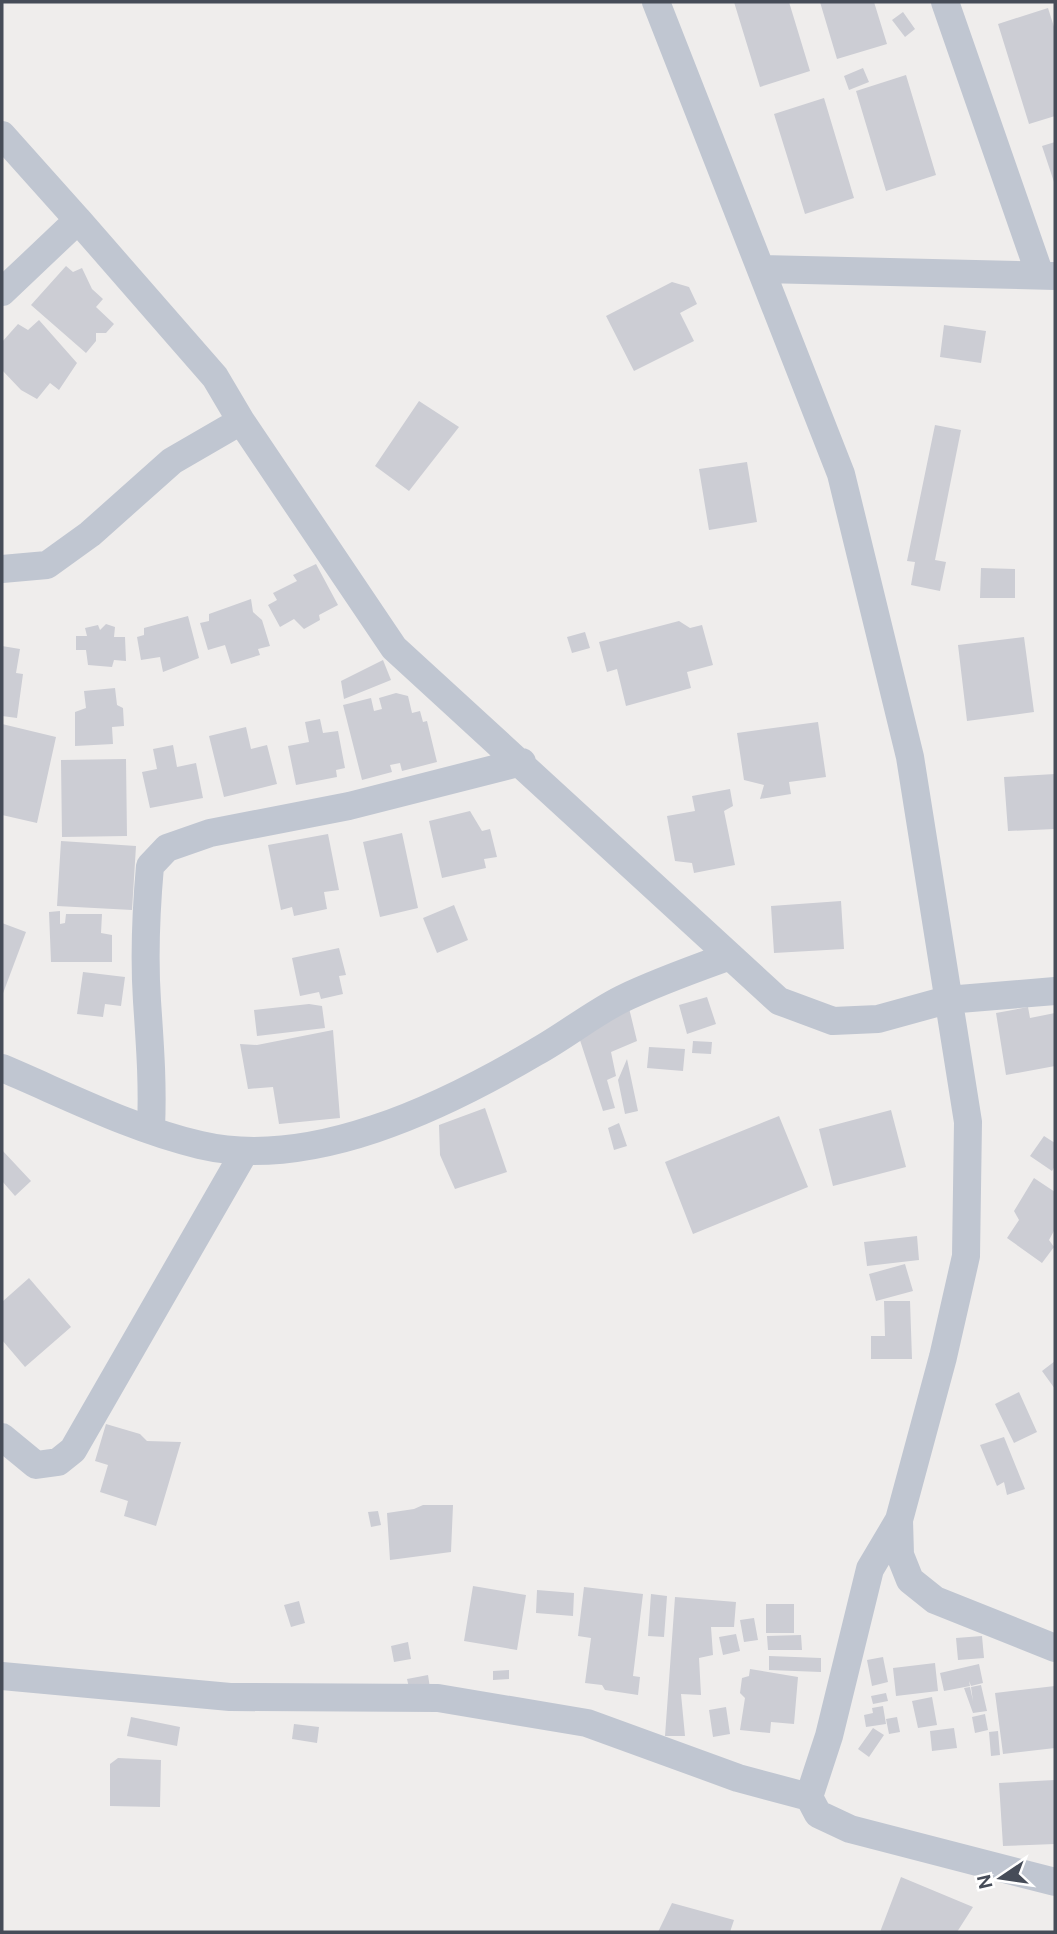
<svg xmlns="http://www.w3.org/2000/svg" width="1057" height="1934" font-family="'DM Sans',sans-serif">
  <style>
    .building { fill: #cccdd4 }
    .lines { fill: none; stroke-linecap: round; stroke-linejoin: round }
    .street { stroke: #c0c6d1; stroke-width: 28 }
  </style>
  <rect width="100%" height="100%" fill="#efedec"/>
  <path class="building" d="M734,2H789L810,71L760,87Z
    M820,2H874L887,44L837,59Z
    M1048,8L1055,30V116L1029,124L998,24Z
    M903,12L915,29L905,37L892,20Z
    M863,68L869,82L849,90L844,76Z
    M906,75L936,175L886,191L856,91Z
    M824,98L854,198L805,214L774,114Z
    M1055,142V185L1042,146Z
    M66,266L73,272L82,268L92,289L103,299L96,307L114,324L106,333H96V341L86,353L31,305Z
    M672,282L689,287L697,304L680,313L694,341L634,371L606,316Z
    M39,320L77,363L59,390L50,383L37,399L21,390L2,370V342L18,324L28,330Z
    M944,325L986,331L981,363L940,357Z
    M419,401L459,427L409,491L375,466Z
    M935,425L961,430L935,560L946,562L940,591L911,585L915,562L907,561Z
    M747,462L757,522L709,530L699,469Z
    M316,564L338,605L319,615L320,620L304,629L294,619L280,627L268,605L277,600L273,593L297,581L293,575Z
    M981,568L1015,569V598H980Z
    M251,599L253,612L262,620L270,646L258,649L260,655L231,664L225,645L208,650L200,623L209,621V614Z
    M188,616L199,658L163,672L160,657L141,660L137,637L144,635V628Z
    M679,621L690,628L702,625L713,665L687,672L691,688L626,706L617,669L607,672L599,642Z
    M106,624L115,627L114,637H125L126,661L114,660L112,667L88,665L86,650H76V636H87L85,628L98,625L100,630Z
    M585,632L590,648L572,653L567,637Z
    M1024,637L1034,712L967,721L958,645Z
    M2,646L20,649L16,673L23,674L17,718L2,716Z
    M383,660L391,680L344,699L341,681Z
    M115,688L117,705L123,708L124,726L112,727L113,744L75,746V712L86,708L84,691Z
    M396,693L408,696L412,713L420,711L423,722L427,721L437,762L402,771L400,763L390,765L392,772L362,780L343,705L371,698L374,711L382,709L379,698Z
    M320,719L323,733L338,731L345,768L336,770L337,777L296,785L288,746L309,742L305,722Z
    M818,722L826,777L789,782L791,794L760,799L764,785L744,780L737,733Z
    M2,724L56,737L37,823L2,815Z
    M246,727L251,749L267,745L277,784L224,797L209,736Z
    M173,745L177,767L196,763L203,798L150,808L142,772L157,769L153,749Z
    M126,759L127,836L62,837L61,760Z
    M1055,774V829L1008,831L1004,777Z
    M730,789L733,806L724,811L735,865L694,873L692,863L675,861L667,816L695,811L692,796Z
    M470,811L482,831L490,829L497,857L484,859L486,868L442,878L429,821Z
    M402,833L418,908L380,917L363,842Z
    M328,834L339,890L324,892L327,909L294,916L292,907L281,910L268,845Z
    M61,841L136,846L132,910L57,906Z
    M841,901L844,949L774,953L771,906Z
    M454,905L468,940L437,953L423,918Z
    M60,911V924L65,923L66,914H102L101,933L112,935V962H51L49,912Z
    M2,923L26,932L2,996Z
    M339,948L346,975L339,976L343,994L321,999L319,992L300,996L292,958Z
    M83,972L125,977L121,1006L105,1004L103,1017L77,1014Z
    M707,997L716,1024L687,1034L679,1005Z
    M309,1004L322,1006L325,1028L257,1036L254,1010Z
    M1028,1007L1030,1018L1055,1013V1066L1006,1075L996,1013Z
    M629,1008L637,1041L611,1052L616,1076L607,1080L615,1108L603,1111L578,1034Z
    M333,1030L340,1118L279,1124L273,1087L248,1089L240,1044L257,1045Z
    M693,1041L712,1042L711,1054L692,1053Z
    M649,1047L685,1049L683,1071L647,1068Z
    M627,1059L638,1111L625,1114L618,1080Z
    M485,1108L507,1172L455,1189L440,1155L439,1125Z
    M891,1110L906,1167L833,1186L819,1129Z
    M779,1116L808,1187L693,1234L665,1162Z
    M619,1123L627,1146L614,1150L608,1128Z
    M1044,1136L1055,1143V1166L1052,1171L1030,1156Z
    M2,1150L31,1181L15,1196L2,1181Z
    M1034,1178L1055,1192V1229L1049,1240L1054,1247L1042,1263L1007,1238L1019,1220L1014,1211Z
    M917,1236L919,1260L867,1266L864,1242Z
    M905,1264L913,1291L876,1301L869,1274Z
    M29,1278L71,1327L25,1367L2,1340V1302Z
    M884,1301H910L912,1359H871V1336H885Z
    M1055,1361V1389L1042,1371Z
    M1019,1392L1037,1432L1014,1443L995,1404Z
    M106,1424L140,1434L147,1441L181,1442L156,1526L124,1516L128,1501L100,1492L108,1465L95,1461Z
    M1004,1437L1025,1489L1007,1495L1004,1482L997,1486L980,1445Z
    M423,1505H453L451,1552L390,1560L387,1513L414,1509Z
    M378,1511L381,1525L371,1527L368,1512Z
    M473,1586L526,1595L517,1650L464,1641Z
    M584,1587L643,1594L633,1676L640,1677L638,1695L605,1690L602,1685L585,1683L591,1638L578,1636Z
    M537,1590L574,1593L573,1616L536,1613Z
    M651,1594L667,1596L664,1637L648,1636Z
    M675,1597L736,1602L734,1627H711L713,1655L699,1658L701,1695L681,1694L685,1736H665Z
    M299,1601L305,1623L291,1627L284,1605Z
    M766,1604H794V1633H766Z
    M754,1618L758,1640L744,1642L740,1620Z
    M736,1634L740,1651L723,1655L719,1637Z
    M801,1635L802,1650H768L767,1636Z
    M982,1636L984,1658L958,1660L956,1638Z
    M408,1642L411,1659L394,1662L391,1646Z
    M769,1656L821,1658V1672L769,1670Z
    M883,1657L888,1682L872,1686L867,1660Z
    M935,1663L938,1691L896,1696L893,1668Z
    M979,1664L983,1683L971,1686L969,1681L970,1686L944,1691L940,1673Z
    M750,1669L798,1677L794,1724L771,1722L770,1733L740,1730L745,1698L740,1693L742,1678L749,1676Z
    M509,1670V1679L493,1680V1671Z
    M428,1675L430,1688L410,1692L407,1679Z
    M981,1685L987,1711L973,1713L964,1688L970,1687L973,1701L971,1687Z
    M1055,1686V1748L1003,1754L995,1693Z
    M886,1693L888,1701L873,1704L871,1696Z
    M932,1697L937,1725L918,1728L912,1701Z
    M883,1706L886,1724L866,1727L864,1715L873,1713L872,1708Z
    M726,1707L730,1734L713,1737L709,1710Z
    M985,1714L988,1730L975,1733L972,1717Z
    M131,1717L180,1727L177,1746L127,1736Z
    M897,1717L900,1732L889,1734L886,1719Z
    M294,1724L319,1727L317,1743L292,1739Z
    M873,1728L884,1735L869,1757L858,1749Z
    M954,1728L957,1748L932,1751L930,1731Z
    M998,1731L1000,1755L991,1756L989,1732Z
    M118,1758L161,1760L160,1807L110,1806V1764Z
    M1055,1780V1844L1003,1846L999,1783Z
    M901,1877L973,1907L957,1932H880Z
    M672,1903L734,1920L730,1932H658Z"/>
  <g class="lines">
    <path class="street" d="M656,2L841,474L910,757L968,1122L966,1256L943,1357L899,1520L900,1555L910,1580L935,1600L1055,1648
      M945,2L1040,275
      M2,135L78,220
      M762,269L1055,276
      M2,292L78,220L215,377L241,421L394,648L779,1001L833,1021L878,1019L947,1000L1055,991
      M2,569L47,565L90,534L172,461L241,421
      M2,1068C66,1095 132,1129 200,1145C311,1171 443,1107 536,1052C565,1036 592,1014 622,999C657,982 694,969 730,956
      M151,1129C153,1083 150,1046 147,1001C144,956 146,911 150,866L167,848L210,833L349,806L522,762
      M2,1437L36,1465L58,1462L73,1450L245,1151
      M899,1520L870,1569L829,1736L809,1797L818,1814L850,1829L1055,1882
      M2,1676L230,1697L438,1698L587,1723L738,1778L809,1797"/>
  </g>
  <rect width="1057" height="1934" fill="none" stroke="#464c58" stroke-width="7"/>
  <g transform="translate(1001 1878) rotate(257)" stroke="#ffffff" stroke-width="5" paint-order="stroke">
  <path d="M0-5L12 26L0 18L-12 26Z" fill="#464c58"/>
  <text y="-10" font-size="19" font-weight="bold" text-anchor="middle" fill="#464c58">N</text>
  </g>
</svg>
